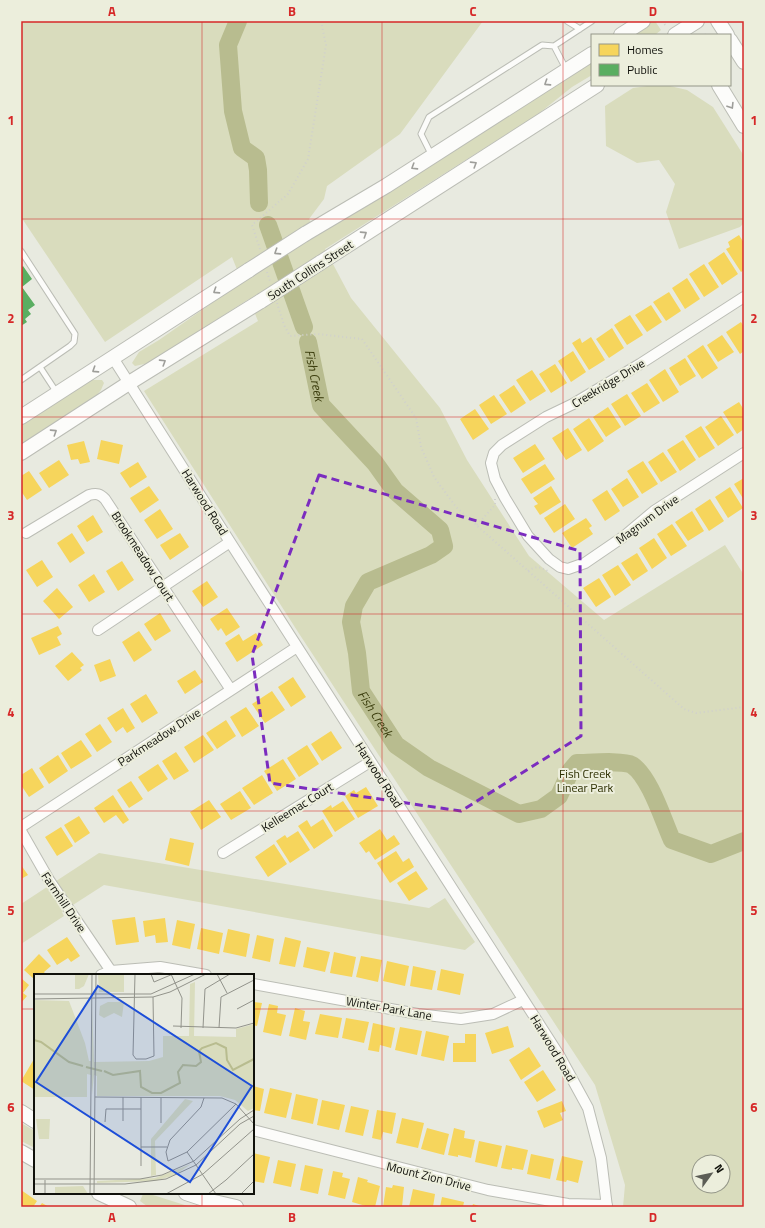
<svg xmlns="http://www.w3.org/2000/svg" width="765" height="1228" font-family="'Titillium Web',sans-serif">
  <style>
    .green { fill: #d9dcbd; fill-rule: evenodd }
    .homes { fill: #f6d55c }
    .public { fill: #5aae61 }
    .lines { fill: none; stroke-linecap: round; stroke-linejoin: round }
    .river { stroke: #b8bc8f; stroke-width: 18 }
    .lane-casing { stroke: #bbbdb5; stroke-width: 7 }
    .street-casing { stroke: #bbbdb5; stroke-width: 12 }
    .secondary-casing { stroke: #bbbdb5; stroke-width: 16 }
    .path { stroke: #d0d0cd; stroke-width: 2; stroke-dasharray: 1 3; stroke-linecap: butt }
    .lane { stroke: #fcfcfa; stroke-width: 5 }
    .street { stroke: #fcfcfa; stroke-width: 10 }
    .secondary { stroke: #fcfcfa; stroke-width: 14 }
    .secondary-bridge-casing { stroke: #bbbdb5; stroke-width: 16; stroke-linecap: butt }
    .secondary-bridge { stroke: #fcfcfa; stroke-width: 14 }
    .oneway { stroke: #9e9e9a }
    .marked { fill: none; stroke: #7b2cbf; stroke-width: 3; stroke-dasharray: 8 5; stroke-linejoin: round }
    .grid { fill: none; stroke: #d62828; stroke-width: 1; stroke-opacity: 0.55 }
    .labels { text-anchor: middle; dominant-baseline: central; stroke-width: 4; stroke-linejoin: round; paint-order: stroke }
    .street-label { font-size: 12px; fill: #10110b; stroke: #eceedc }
    .park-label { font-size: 12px; fill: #2d2f00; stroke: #eceedc }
    .water-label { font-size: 13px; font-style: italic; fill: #3b3d0d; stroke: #eceedc }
    .inset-river { fill: none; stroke: #b8bc8f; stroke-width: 2 }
    .inset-road { fill: none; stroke: #92938b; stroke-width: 1 }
    .view { fill: #1d4ed8; fill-opacity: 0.15; stroke: #1d4ed8; stroke-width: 2 }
    .inset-edge { fill: none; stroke: #10110b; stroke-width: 2 }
    .neatline { fill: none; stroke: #d62828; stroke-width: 1.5 }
    .grid-label { font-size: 13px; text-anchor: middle; font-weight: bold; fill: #d62828 }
  </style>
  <rect width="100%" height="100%" fill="#e8eae0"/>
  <path class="green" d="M21,21H483L400,134L327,186L324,199L309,219L317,234L592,59V75L572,87L537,115L325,249L351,298L440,408L467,460L529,556L604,620L725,545L744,575V1207H623L625,1185L595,1085L298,632L144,391L258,321L249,299L149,363L135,366L132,363L139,352L159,340L242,282L232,257L105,342L21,217ZM699,1162H723V1186H699Z
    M653,21H655L661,30L655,35H630Z
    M654,85H666L687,90L713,107L744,156V223L740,227L679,249L666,212L675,184L659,160L637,163L606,146L605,106L633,88Z
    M86,380H102L104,383L101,390L96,396L21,445V422Z
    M99,853L429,908L445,898L475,942L465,950L104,885L62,912L64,916L21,944V904Z
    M21,1123L35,1131V1148L21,1141Z
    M143,1194L153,1195L191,1207H148L140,1201Z"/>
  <path class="homes" d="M739,235L744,243V270L741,272L726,249L730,247L728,242Z
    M724,252L738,274L722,285L708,263Z
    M704,264L719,287L704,297L689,274Z
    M687,278L700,299L685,309L672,288Z
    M669,292L681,311L666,321L653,302Z
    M651,305L662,322L647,332L635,315Z
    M630,315L643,335L627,345L614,325Z
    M741,322L744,327V351L740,354L726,332Z
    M612,328L624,348L609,358L596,339Z
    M722,335L734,352L718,362L707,345Z
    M591,337L605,360L589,370L572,343L580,338L582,343Z
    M703,345L718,368L702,379L687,356Z
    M573,351L586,372L571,382L558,361Z
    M685,358L696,376L680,386L669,368Z
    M555,364L567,383L551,393L539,374Z
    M665,369L679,392L663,402L649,380Z
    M532,370L546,391L530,401L516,380Z
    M647,383L660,403L644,413L631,393Z
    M514,385L526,403L511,413L499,395Z
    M627,394L641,416L625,426L611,404Z
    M494,395L507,414L491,424L479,405Z
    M739,402L744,410V429L737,434L723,412Z
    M608,407L621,427L606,437L593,417Z
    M475,409L489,429L473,440L460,419Z
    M721,416L734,435L718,446L705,427Z
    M589,418L604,441L588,452L573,429Z
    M701,426L715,448L699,458L685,436Z
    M568,428L582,450L566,460L552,438Z
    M101,440L123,445L119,464L97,459Z
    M683,440L696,460L680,471L667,450Z
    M84,441L90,462L80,464L78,459L71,460L67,445Z
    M535,444L545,459L523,473L513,458Z
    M663,452L677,472L661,482L648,462Z
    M59,460L69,475L49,488L39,473Z
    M643,461L658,484L642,494L627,471Z
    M138,462L147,477L130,488L120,473Z
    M545,464L555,479L531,494L521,479Z
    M29,471L42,490L27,500L21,491V476Z
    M627,478L639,497L623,507L611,489Z
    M744,478V500L734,484Z
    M149,486L159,500L140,513L130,498Z
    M551,486L561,502L540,515L534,506L538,504L533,498Z
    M730,487L743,508L728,518L715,497Z
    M607,490L620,511L605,521L592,500Z
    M710,499L724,521L709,531L695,509Z
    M565,504L575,519L554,533L544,518Z
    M160,509L173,529L157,539L144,520Z
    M692,511L704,531L688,541L675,522Z
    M93,515L103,532L87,542L77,526Z
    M586,518L592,526L589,528L593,534L572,548L562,533Z
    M672,524L687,546L671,556L657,534Z
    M72,533L85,553L70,563L57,543Z
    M180,533L189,547L170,560L160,545Z
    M654,538L667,558L652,569L639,548Z
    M637,553L648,571L633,581L621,563Z
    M42,560L53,577L37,587L26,570Z
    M122,561L134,580L118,591L106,571Z
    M618,565L631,585L615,596L602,575Z
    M94,574L105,592L89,602L78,585Z
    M599,578L611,597L596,607L583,588Z
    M207,581L218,597L203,607L192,591Z
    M57,588L73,607L59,619L43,601Z
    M227,608L240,627L226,636L221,628L218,631L210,619Z
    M160,613L171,631L155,641L144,624Z
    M58,626L62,634L57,637L61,645L39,655L31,638Z
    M139,631L152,650L134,662L122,642Z
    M256,633L263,645L237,662L225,643L239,634L243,641Z
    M72,652L84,665L80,668L82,670L68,681L55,666Z
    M110,659L116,676L100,682L94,665Z
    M195,670L203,682L185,694L177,681Z
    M293,677L306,697L291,707L278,687Z
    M272,691L285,710L265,723L252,704Z
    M146,694L158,713L142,723L130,704Z
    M246,707L259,726L242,737L230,717Z
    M123,708L135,728L127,733L123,727L116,732L107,718Z
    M226,720L236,736L217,749L206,733Z
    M100,724L112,742L97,752L85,734Z
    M331,731L342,748L322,761L311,744Z
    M203,735L214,750L194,763L184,747Z
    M81,740L92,756L71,769L61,753Z
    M307,745L319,764L299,777L287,758Z
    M176,752L189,771L174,780L162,761Z
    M58,755L68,771L49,784L39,768Z
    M283,759L296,779L277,791L264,771Z
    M158,764L168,779L148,792L138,777Z
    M32,768L44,787L29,797L21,785V775Z
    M262,775L273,793L254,805L242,788Z
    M131,781L143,799L129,808L117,790Z
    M366,787L378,806L358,818L345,796L354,790L356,793Z
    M240,791L251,808L231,820L220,804Z
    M113,795L129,820L123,824L116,815L104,823L94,808Z
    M209,800L221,817L201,830L190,812Z
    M343,801L355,819L335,832L322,811L331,805L332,808Z
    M79,816L90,833L75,843L64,825Z
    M323,819L333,836L314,849L298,826L307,820L311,827Z
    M61,827L73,846L57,856L45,837Z
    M380,829L387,840L394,835L400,844L375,860L369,851L366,853L359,843Z
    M298,831L310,850L290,863L276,841L285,835L287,838Z
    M170,838L194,843L189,866L165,860Z
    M274,844L287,864L268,877L255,857Z
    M396,851L403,862L409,858L414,867L390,883L377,863Z
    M21,865L28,875L21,879Z
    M416,871L428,889L409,901L397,883Z
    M135,917L139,942L116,945L112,920Z
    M165,918L168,942L156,943L155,935L145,937L143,921Z
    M177,920L195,924L190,949L172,945Z
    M201,928L223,933L219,954L197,949Z
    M228,929L250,934L246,957L223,952Z
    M257,935L274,939L270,962L252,958Z
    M67,937L80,956L71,962L68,958L57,965L47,950Z
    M285,937L301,941L295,967L279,964Z
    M307,947L330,952L325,972L303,967Z
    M334,952L356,957L352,977L330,973Z
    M39,954L51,966L44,972L46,975H35V980L24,970Z
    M361,956L382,960L378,982L356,977Z
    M387,961L409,966L405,986L383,981Z
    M413,966L436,971L432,990L410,986Z
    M441,969L464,974L460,995L437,990Z
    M21,978L29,985L23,993L27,996L21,1003Z
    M253,1002L262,1003L257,1026L253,1025Z
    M269,1004L278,1006L277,1013L286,1015L281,1036L263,1032Z
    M295,1008L305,1011L303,1021L310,1022L306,1040L289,1036Z
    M320,1014L342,1018L338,1038L315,1034Z
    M346,1018L369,1022L364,1043L342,1038Z
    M373,1023L395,1028L391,1048L380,1045L379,1052L368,1050Z
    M508,1026L514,1047L492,1054L485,1033Z
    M400,1027L422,1031L417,1055L395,1050Z
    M426,1031L449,1036L444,1061L421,1056Z
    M465,1034H476V1062H453V1043H465Z
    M529,1047L541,1066L521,1080L509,1060Z
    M34,1059L35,1060V1090L21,1081Z
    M543,1070L556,1090L537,1102L524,1082Z
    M253,1086L264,1089L260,1111L253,1110Z
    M270,1088L292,1093L286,1118L264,1113Z
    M296,1094L318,1099L313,1124L291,1119Z
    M322,1100L345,1105L339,1130L317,1125Z
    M562,1101L566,1111L560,1113L563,1120L544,1128L537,1111Z
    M351,1106L369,1110L363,1136L345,1132Z
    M377,1110L396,1113L392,1134L383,1132L381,1140L372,1138Z
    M402,1118L424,1123L418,1148L396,1143Z
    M427,1128L449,1134L444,1155L421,1149Z
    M454,1128L465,1131L464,1138L475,1140L471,1158L458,1155V1157L448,1155Z
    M479,1141L502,1146L497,1167L475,1162Z
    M506,1145L528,1150L523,1170L512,1168V1170L501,1168Z
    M253,1153L270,1157L264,1183L253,1181Z
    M531,1154L554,1159L550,1179L527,1174Z
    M562,1156L583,1161L578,1183L567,1180L566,1182L556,1180Z
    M278,1160L296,1164L291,1187L273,1183Z
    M305,1165L323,1169L318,1194L300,1190Z
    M333,1171L343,1173L342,1177L350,1179L345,1199L328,1195Z
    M358,1177L368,1180L367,1182L380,1186L375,1207H369L352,1202Z
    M393,1185L404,1187L402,1207H383L386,1187L392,1188Z
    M413,1189L435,1194L433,1207H409Z
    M21,1190L37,1201L33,1207H21Z
    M442,1197L464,1202L463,1207H440Z
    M42,1203L49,1207H39Z
    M473,1204L482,1207H472Z"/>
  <path class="public" d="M23,266L32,279L22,287L35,305L28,310L31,314L25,319L27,322L21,326V268Z"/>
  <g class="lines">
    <g class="river">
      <path d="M238,21L228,45L233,111L242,148L256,158L258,170L259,203"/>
      <path d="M268,225L304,327"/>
      <path id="s1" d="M308,342L321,405L375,463L395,491L440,530L444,546L431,555L368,582L354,606L351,622L357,653L361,691L396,745L429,768L519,814L541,809L559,796L571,770L577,763C588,763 623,760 632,765C650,777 663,820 672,840L711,854L744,841"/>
    </g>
    <defs>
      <path id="lane" d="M567,21L580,29
        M566,69L554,46L592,21
        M432,156L421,134L429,117L542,45L554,46
        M21,251L75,334L74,342L70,346L21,380
        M40,367L57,393"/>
      <path id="street" d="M744,297L640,364L573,404L546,417L502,445L494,453L491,463L495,479L505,498L528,536L549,559L560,567L568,569L585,563L623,537L654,511L744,453
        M113,358L230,542L559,1055L588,1108L601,1158L607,1207
        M26,533L89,495C97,493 100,494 105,499L231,690
        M98,630L230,542
        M21,827L297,647
        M21,831L49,880L111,971
        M223,853L370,762
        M101,975L111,971L160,967L206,975
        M253,984L418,1014L461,1019L493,1014L523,1000
        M253,1130L488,1190L568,1204L607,1205"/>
      <path id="secondary" d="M718,21L727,35
        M621,35L643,21
        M675,35L697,21
        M730,40L744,62
        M719,85L744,126
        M305,234L386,186L592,54
        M320,263L597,85
        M21,417L249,270
        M21,453L129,383L261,301
        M21,1112L35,1121
        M21,1152L35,1160
        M99,1193L129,1207
        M186,1193L210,1201L236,1207"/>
    </defs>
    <use href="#lane" class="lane-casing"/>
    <use href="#street" class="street-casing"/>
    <use href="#secondary" class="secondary-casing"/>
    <path class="path" d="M662,21L666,26
      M705,35L708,33
      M260,249L252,225L288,194L308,159L326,45L321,21
      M267,272L270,281
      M277,303L284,325L290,336L318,334L362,339L416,418L421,447L434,477L456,507L684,709L696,713L744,707
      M477,525L495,505V499
      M528,571C537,565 541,567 549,572"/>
    <use href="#lane" class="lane"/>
    <use href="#street" class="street"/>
    <use href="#secondary" class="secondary"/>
    <defs>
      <path id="secondary-bridge" d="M249,270L305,234
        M261,301L320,263"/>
    </defs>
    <use href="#secondary-bridge" class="secondary-bridge-casing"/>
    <use href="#secondary-bridge" class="secondary-bridge"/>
  </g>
  <defs><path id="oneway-chevron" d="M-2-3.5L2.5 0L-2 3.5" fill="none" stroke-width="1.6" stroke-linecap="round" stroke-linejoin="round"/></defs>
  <g class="oneway">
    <use href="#oneway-chevron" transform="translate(547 83) rotate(147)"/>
    <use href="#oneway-chevron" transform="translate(731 106) rotate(58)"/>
    <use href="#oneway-chevron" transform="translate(474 164) rotate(-32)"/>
    <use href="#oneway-chevron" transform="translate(414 167) rotate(148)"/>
    <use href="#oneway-chevron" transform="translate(364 234) rotate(-33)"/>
    <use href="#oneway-chevron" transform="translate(277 252) rotate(147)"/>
    <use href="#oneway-chevron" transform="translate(216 291) rotate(147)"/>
    <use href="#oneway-chevron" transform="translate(163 362) rotate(-32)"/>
    <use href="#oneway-chevron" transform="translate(95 370) rotate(147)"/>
    <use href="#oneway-chevron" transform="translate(54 432) rotate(-33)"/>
  </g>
  <path class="marked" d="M319,475L580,551L581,736L461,811L270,783L252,655Z"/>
  <path class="grid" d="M202,21V975M382,21V1207M563,21V1207M21,219H744M21,417H744M21,614H744M21,811H744M21,1009H35M253,1009H744M202,1193V1207"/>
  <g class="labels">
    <g class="street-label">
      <text transform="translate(310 270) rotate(-33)">South Collins Street</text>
      <text transform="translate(608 383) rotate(-31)">Creekridge Drive</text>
      <text transform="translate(205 502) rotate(58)">Harwood Road</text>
      <text transform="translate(647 519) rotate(-36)">Magnum Drive</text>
      <text transform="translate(143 556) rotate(57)">Brookmeadow Court</text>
      <text transform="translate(159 737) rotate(-33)">Parkmeadow Drive</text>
      <text transform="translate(379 775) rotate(57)">Harwood Road</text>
      <text transform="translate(297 807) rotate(-32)">Kelleemac Court</text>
      <text transform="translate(64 902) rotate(56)">Farmhill Drive</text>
      <text transform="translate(389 1008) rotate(10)">Winter Park Lane</text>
      <text transform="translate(553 1048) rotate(59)">Harwood Road</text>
      <text transform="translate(429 1176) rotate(14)">Mount Zion Drive</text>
    </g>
    <g class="park-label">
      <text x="585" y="773">Fish Creek<tspan x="585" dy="14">Linear Park</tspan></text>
    </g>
    <g class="water-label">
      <text stroke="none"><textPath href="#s1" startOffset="34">Fish Creek</textPath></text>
      <text stroke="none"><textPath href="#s1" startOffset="479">Fish Creek</textPath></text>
    </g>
  </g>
  <g transform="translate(34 974)">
    <rect width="220" height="220" fill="#e8eae0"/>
    <path d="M41,0H55L50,12L45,15H41ZM64,0H90V18H65ZM161,8L160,62L202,63V55L220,50V134L214,137L201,126L186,122H63V102L60,101L58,121L57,101L53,100V123H0V26L35,27L51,69L55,87H57L58,28L60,88L115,87L129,83V62H155L156,10ZM74,28H90L88,43L80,39L70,44L65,41L66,32ZM151,125L159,127L121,167L122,201L117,202V165ZM2,145H16L15,165H5ZM157,190L141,201L121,207L63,209V207L121,204ZM49,212L54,220H21V213Z" fill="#d9dcbd"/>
    <path class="inset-river" d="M0,66L7,68L35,88L49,92M52,93L68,97M70,97L79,101L106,97L107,113L118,119H127L146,109L144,98L149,91L162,92L167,88L165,77L168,74L182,69L192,74L193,86L199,96L220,85"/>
    <path class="inset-road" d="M101,0L99,81L102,85H112L120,82L119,23M117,0L120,8L139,0M137,0L148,24L147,54M183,0L193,19M0,20H117L161,0M0,25L119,23L136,18L172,0M203,35L220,26M139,52L202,54L220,49M169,54L171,15L196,0M185,54L187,23L220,6M61,123L188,124L202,130L220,150M89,123V147M107,123V192M170,124L167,133L136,166L132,178L134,187L153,178L202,130M71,148L72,135H107M127,149V123M107,173H133M153,178L182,220M0,205H106L128,201L160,187L206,145L220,136M0,210H91L132,205L162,191L206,150L220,142M11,220V206M56,220L58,0M60,220L62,0M132,220L169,200L220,155M174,220L192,206L220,180M207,220L220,207"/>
    <path class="view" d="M64,12L218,112L156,208L2,108Z"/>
    <rect width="220" height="220" class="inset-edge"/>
  </g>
  <rect width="765" height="1228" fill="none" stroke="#eceedc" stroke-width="44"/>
  <rect x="591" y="34" width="140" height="52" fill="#eceedc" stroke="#949688"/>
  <rect x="599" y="44" width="20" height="12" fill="#f6d55c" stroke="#949688"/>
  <text x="627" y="54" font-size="12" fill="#10110b">Homes</text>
  <rect x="599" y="64" width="20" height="12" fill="#5aae61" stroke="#949688"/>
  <text x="627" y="74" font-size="12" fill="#10110b">Public</text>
  <g transform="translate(711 1174) rotate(57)"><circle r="19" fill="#eceedc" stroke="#949688"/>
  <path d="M0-3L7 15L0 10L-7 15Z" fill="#5c5d56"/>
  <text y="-6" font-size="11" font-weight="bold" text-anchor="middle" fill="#10110b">N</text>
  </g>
  <rect x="22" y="22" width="721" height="1184" class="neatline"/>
  <g class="grid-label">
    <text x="112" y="16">A</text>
    <text x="292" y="16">B</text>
    <text x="473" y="16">C</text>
    <text x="653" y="16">D</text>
    <text x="11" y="125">1</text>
    <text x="754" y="125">1</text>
    <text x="11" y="323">2</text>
    <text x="754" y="323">2</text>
    <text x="11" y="520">3</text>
    <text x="754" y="520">3</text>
    <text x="11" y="717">4</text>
    <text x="754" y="717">4</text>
    <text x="11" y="915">5</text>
    <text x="754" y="915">5</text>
    <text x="11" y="1112">6</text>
    <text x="754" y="1112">6</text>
    <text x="112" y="1222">A</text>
    <text x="292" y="1222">B</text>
    <text x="473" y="1222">C</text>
    <text x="653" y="1222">D</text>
  </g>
</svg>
